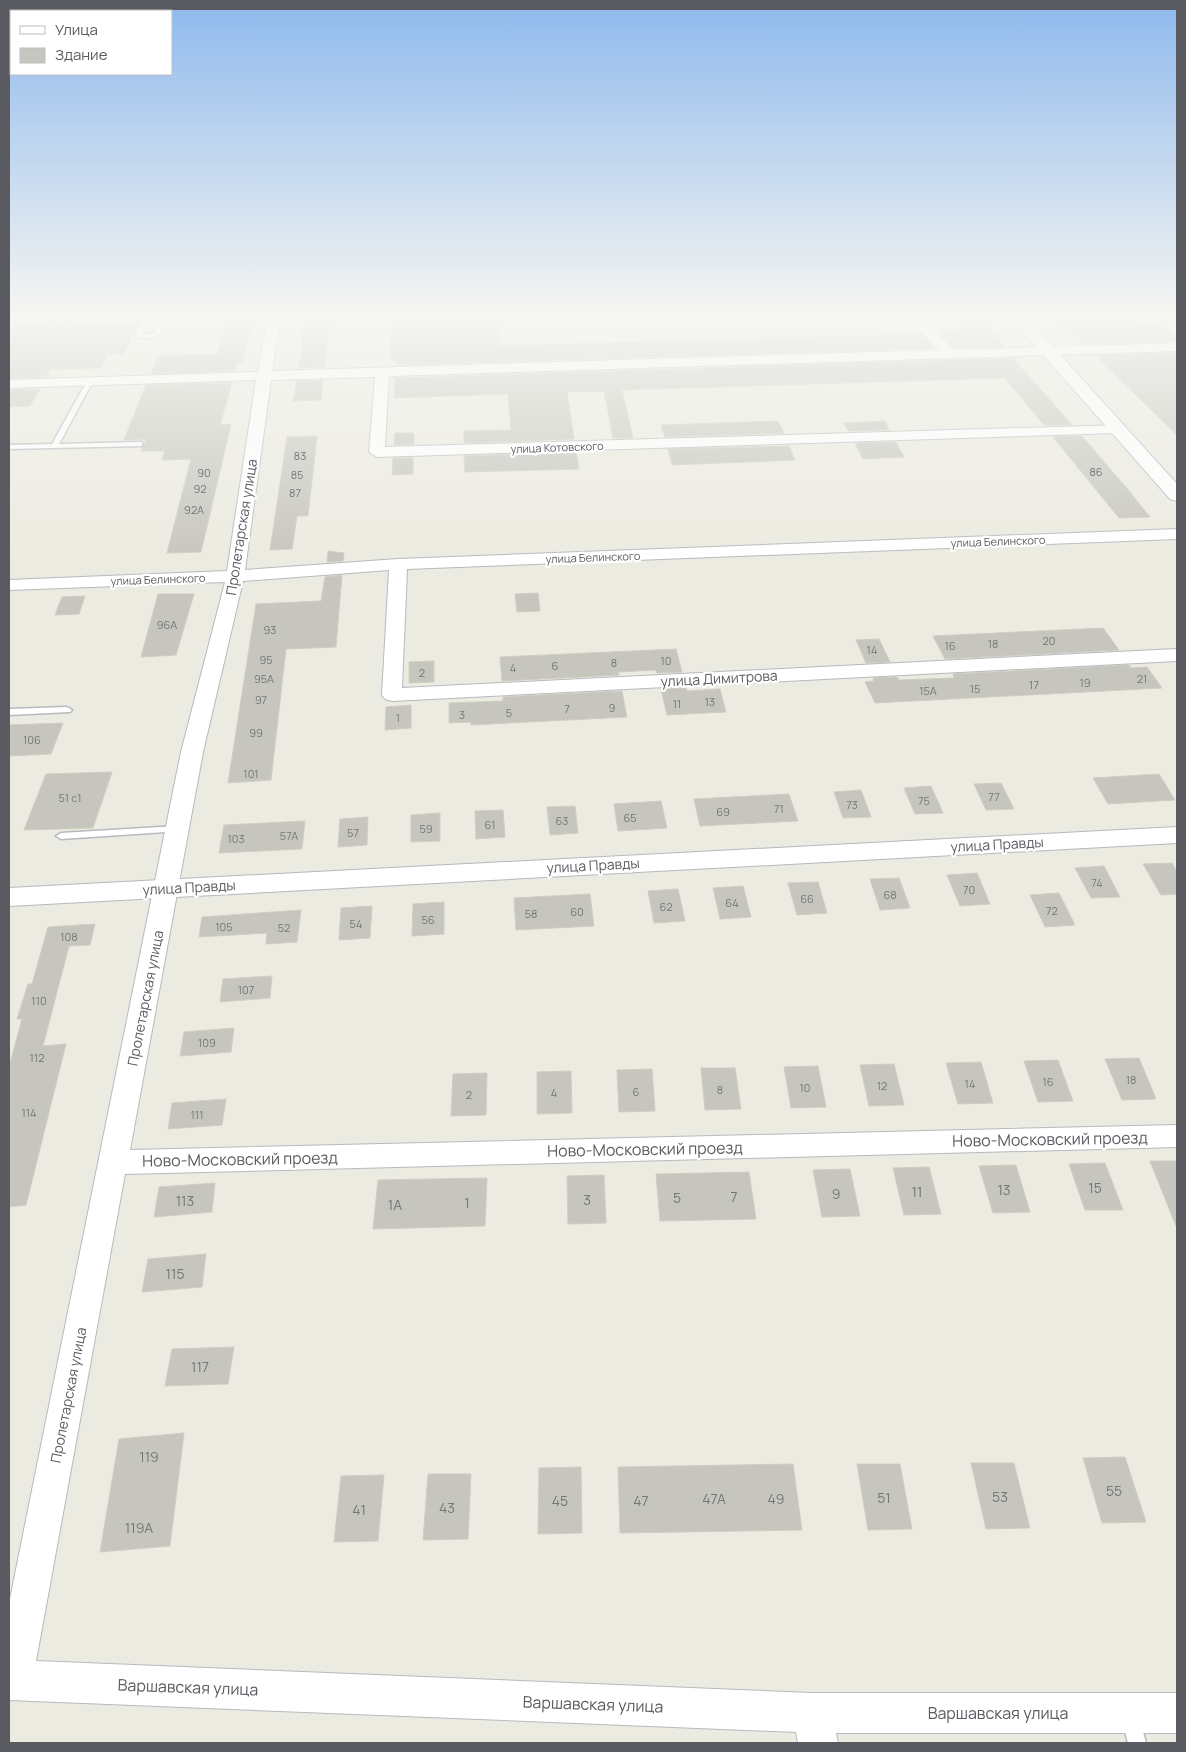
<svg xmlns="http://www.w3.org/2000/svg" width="1186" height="1752" font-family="Manrope,sans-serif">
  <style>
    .building { fill: #c6c5be; stroke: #cfcec0 }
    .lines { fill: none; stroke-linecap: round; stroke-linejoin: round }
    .lane-casing { stroke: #b9b9bf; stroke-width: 3 }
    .street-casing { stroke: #b9b9bf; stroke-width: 2 }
    .secondary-casing { stroke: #b7b8be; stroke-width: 2 }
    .lane { fill: #fff; fill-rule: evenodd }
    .street { fill: #fff; fill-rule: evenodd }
    .secondary { fill: #fff; fill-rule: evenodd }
    .labels { text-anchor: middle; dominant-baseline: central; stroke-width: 4.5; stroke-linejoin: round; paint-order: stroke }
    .far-street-label { font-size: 11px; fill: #5a5b61; stroke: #fff }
    .number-label { font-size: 11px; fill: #757678 }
    .street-label { font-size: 14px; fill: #5a5b61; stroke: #fff }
    .near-number-label { font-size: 14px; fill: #757678 }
    .near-street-label { font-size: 16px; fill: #5a5b61; stroke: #fff }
  </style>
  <rect width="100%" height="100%" fill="#ebebe1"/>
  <path class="building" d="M253,315L242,363H237L235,371L151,374L158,356L218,354L228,316Z
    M330,315L325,367L299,368L304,344H301L305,316Z
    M393,315H498L499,346L921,334L935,348L396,365V360H390Z
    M1054,315H1079L1092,328L1165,326L1177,338V341L1084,344Z
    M980,316L1005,347L955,348L940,334H942L940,329H966L956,317Z
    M139,322L124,354H108L101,368L50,369L46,377L9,378V327Z
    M1177,353V435L1095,355Z
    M1013,358L1072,425H1044L1005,378L622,390L633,438H613L604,391L567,392L574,439L464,443V431L511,430L508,394L394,398L395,378Z
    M323,380L321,400L293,401L297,381Z
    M232,383L220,425L231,424L201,552L167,553L191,459L162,460L165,451H141L146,439L124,440L146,385Z
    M40,389L30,406L9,407V390Z
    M778,421L784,433L665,437L661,425Z
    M885,421L889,430L848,431L844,423Z
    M395,433H414V444L394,445Z
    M317,436L308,516H297L292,549L270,550L287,437Z
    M1082,436L1130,492L1150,517L1119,518L1053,437Z
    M896,442L904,457L863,459L855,443Z
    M789,446L795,460L672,465L668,449Z
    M576,452L579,469L465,472L464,456Z
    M393,458H413V474L392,475Z
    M328,551L344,553L343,561L327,562Z
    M342,575L336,647L286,649L271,780L228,783L256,604L321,601L325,577Z
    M538,593L540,611L517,612L515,594Z
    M158,594H194L176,655L141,657Z
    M85,596L79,614L55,615L62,597Z
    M1103,628L1119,650L945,659L933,636Z
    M879,639L890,662L866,663L856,640Z
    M676,649L682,672L657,673L656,670L618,672L619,675L502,681L500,657Z
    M434,661V682L409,683V662Z
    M1129,665L1131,668L1147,667L1162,688L875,703L865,682L874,681L873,678L897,677L899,680L954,678L953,674Z
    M686,688L687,691L720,689L726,712L667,715L661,689Z
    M622,691L627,717L471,725V722L449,723V703L503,701V697Z
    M411,705V728L385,730L386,707Z
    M63,723L51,754L9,756V725Z
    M112,772L93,828L24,830L46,774Z
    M1159,774L1175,800L1108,804L1093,778Z
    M1001,783L1014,809L986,810L974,784Z
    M931,786L943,813L915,814L904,788Z
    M861,790L871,817L843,818L834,792Z
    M789,794L798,821L700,826L694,799Z
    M661,801L667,828L618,831L614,804Z
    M575,806L578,833L550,835L547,807Z
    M503,810L505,837L476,839L475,811Z
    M440,813V841L411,842V815Z
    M368,817L367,845L338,847L340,819Z
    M305,821L302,849L219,853L224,825Z
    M1172,863L1177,872V894L1161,895L1143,864Z
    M1104,866L1120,897L1091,898L1075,868Z
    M977,873L990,904L960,906L947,875Z
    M899,878L910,908L880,910L870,879Z
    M818,882L827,913L797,915L788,883Z
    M743,886L751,917L720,919L713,888Z
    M678,889L685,921L654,923L648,891Z
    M1059,893L1075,925L1045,927L1030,895Z
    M590,894L594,926L516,930L514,898Z
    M444,902V934L412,936L413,904Z
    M372,906L370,938L339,940L341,908Z
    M301,910L297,942L266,944L267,933L199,937L202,917Z
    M95,924L90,945L69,946L43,1046L66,1044L26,1205L9,1207V1067L22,1019H17L28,984H32L48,927Z
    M272,976L270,998L220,1002L223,979Z
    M234,1028L231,1052L180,1056L184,1032Z
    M1139,1058L1156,1099L1122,1100L1105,1059Z
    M1058,1060L1073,1101L1038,1102L1024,1061Z
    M981,1062L993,1103L958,1104L946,1063Z
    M894,1064L904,1105L869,1106L860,1065Z
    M818,1066L826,1107L791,1108L784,1067Z
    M701,1068H735L741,1109L705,1110Z
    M652,1069L655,1111L619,1112L617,1070Z
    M571,1071L572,1113L537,1114V1072Z
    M487,1073L486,1115L451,1116L453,1074Z
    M226,1099L222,1125L168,1129L172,1103Z
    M1150,1161H1177V1226H1176Z
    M1105,1163L1123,1210H1085L1069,1164Z
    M1016,1165L1030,1212L993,1213L979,1166Z
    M929,1167L941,1214L904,1215L893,1168Z
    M850,1169L860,1216L822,1217L813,1170Z
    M749,1172L756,1219L660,1221L656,1174Z
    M604,1175L606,1223L568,1224L567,1176Z
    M487,1178L485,1226L373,1229L378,1180Z
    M215,1183L212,1212L154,1217L159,1187Z
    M206,1254L202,1287L142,1292L148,1259Z
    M234,1347L228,1384L165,1386L172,1349Z
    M184,1433L170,1546L100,1552L119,1439Z
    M1125,1457L1146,1522L1102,1523L1083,1458Z
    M971,1463H1014L1030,1528L986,1529Z
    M793,1464L802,1530L620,1533L618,1467Z
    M857,1464H900L912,1529L868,1530Z
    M581,1467L582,1533L538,1534L539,1468Z
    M428,1474H471L468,1539L423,1540Z
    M384,1475L378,1541L334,1542L341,1476Z"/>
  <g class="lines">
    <defs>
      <path id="lane" d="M35,315H41L42,317L150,315L142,334H154L161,315H167C162,329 163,338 147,338C142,338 139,338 135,336L143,318L40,321Z
        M90,379L93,381L59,444L139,442H142V446L9,449V445L52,444L87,381Z
        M67,707L72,710L70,712L9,715V709Z
        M177,826L181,827L182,829L181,831L61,839L56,836L61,833Z
        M1131,1711L1138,1713L1146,1743H1128L1122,1720L1124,1713Z"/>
      <path id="street" d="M268,315H281L272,371L939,350L904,315H918L954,350L1177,343V351L389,376L385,447L1122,425L1125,428L1122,431L1117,433L377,457L369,452L375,377L271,380L245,570L398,559L1177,529V539L407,569L402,688L1177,649V661L392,701L385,699L382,695L389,570L243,581L203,752L130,1150L1177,1125V1147L125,1174L36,1661L812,1693H1177V1733H836L838,1743H798L796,1732L9,1700V1604L181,752L225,582L9,590V580L227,571L256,380L9,388V380L258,372Z"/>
      <path id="secondary" d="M1008,315H1024L1177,484V501L1170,499Z
        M1177,827V843L9,906V888Z"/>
    </defs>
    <use href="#lane" class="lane-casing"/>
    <use href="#street" class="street-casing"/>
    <use href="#secondary" class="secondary-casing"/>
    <use href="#lane" class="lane"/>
    <use href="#street" class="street"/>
    <use href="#secondary" class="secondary"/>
  </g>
  <linearGradient id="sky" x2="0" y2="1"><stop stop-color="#8eb9ed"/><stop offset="0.56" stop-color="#f6f6f2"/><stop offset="1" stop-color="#f6f6f2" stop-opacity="0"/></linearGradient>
  <rect width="1186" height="561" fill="url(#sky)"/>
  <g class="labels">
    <g class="far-street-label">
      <text transform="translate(557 447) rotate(-2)">улица Котовского</text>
      <text transform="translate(998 541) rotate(-2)">улица Белинского</text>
      <text transform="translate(593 557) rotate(-2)">улица Белинского</text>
      <text transform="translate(158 579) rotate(-2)">улица Белинского</text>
    </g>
    <g class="number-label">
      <text x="300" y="455">83</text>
      <text x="1096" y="471">86</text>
      <text x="204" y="472">90</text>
      <text x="297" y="474">85</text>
      <text x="200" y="488">92</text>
      <text x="295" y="492">87</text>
      <text x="194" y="509">92А</text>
      <text x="167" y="624">96А</text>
      <text x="270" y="629">93</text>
      <text x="1049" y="640">20</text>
      <text x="993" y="643">18</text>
      <text x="950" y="645">16</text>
      <text x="872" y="649">14</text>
      <text x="266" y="659">95</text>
      <text x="666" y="660">10</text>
      <text x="614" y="662">8</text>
      <text x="555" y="665">6</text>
      <text x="513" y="667">4</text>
      <text x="422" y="672">2</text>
      <text x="264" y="678">95А</text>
      <text x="1142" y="678">21</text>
      <text x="1085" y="682">19</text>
      <text x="1034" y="684">17</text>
      <text x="975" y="688">15</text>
      <text x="928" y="690">15А</text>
      <text x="261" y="699">97</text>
      <text x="710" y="701">13</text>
      <text x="677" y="703">11</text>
      <text x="612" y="707">9</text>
      <text x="567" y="708">7</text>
      <text x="509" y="712">5</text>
      <text x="462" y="714">3</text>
      <text x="398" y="717">1</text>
      <text x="256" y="732">99</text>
      <text x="32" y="739">106</text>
      <text x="251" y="773">101</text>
      <text x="994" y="796">77</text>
      <text x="70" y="797">51 с1</text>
      <text x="924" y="800">75</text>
      <text x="852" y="804">73</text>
      <text x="779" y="808">71</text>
      <text x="723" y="811">69</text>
      <text x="630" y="817">65</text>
      <text x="562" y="820">63</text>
      <text x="490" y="824">61</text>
      <text x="426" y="828">59</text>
      <text x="353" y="832">57</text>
      <text x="289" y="835">57А</text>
      <text x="236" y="838">103</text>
      <text x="1097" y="882">74</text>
      <text x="969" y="889">70</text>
      <text x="890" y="894">68</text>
      <text x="807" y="898">66</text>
      <text x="732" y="902">64</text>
      <text x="666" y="906">62</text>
      <text x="1052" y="910">72</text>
      <text x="577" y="911">60</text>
      <text x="531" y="913">58</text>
      <text x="428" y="919">56</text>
      <text x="356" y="923">54</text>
      <text x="224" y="926">105</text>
      <text x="284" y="927">52</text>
      <text x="69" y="936">108</text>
      <text x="246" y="989">107</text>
      <text x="39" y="1000">110</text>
      <text x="207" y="1042">109</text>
      <text x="37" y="1057">112</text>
      <text x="1131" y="1079">18</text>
      <text x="1048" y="1081">16</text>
      <text x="970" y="1083">14</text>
      <text x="882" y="1085">12</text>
      <text x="805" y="1087">10</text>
      <text x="720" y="1089">8</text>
      <text x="636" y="1091">6</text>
      <text x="554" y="1092">4</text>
      <text x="469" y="1094">2</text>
      <text x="29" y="1112">114</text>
      <text x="197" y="1114">111</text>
    </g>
    <g class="street-label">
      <text transform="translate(241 527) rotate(-81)">Пролетарская улица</text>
      <text transform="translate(719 678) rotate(-3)">улица Димитрова</text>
      <text transform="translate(997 844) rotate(-3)">улица Правды</text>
      <text transform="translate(593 865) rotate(-3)">улица Правды</text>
      <text transform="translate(189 887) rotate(-3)">улица Правды</text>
      <text transform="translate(145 998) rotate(-79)">Пролетарская улица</text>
      <text transform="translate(68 1395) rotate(-79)">Пролетарская улица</text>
    </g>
    <g class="near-number-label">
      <text x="1095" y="1187">15</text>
      <text x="1004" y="1189">13</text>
      <text x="917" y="1191">11</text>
      <text x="836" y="1193">9</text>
      <text x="734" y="1196">7</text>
      <text x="677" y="1197">5</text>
      <text x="587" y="1199">3</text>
      <text x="185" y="1200">113</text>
      <text x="467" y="1202">1</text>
      <text x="395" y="1204">1А</text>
      <text x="175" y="1273">115</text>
      <text x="200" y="1366">117</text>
      <text x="149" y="1456">119</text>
      <text x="1114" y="1490">55</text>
      <text x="1000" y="1496">53</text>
      <text x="884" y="1497">51</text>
      <text x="714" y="1498">47А</text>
      <text x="776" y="1498">49</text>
      <text x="560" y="1500">45</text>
      <text x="641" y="1500">47</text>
      <text x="447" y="1507">43</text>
      <text x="359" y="1509">41</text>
      <text x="139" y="1527">119А</text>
    </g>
    <g class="near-street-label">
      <text transform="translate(1050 1139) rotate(-1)">Ново-Московский проезд</text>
      <text transform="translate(645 1149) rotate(-1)">Ново-Московский проезд</text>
      <text transform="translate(240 1159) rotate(-1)">Ново-Московский проезд</text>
      <text transform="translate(188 1687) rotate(2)">Варшавская улица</text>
      <text transform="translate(593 1704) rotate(2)">Варшавская улица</text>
      <text x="998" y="1713">Варшавская улица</text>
    </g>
  </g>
  <rect width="1186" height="1752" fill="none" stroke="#5a5b61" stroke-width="20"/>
  <rect x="10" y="10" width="162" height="65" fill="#ffffff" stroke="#bdbdc0"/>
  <rect x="20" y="26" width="25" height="8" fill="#ffffff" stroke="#bdbdc0"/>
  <text x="55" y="35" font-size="15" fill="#5a5b61">Улица</text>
  <rect x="20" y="48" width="25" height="15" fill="#c6c5be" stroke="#bdbdc0"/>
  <text x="55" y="60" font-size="15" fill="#5a5b61">Здание</text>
</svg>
